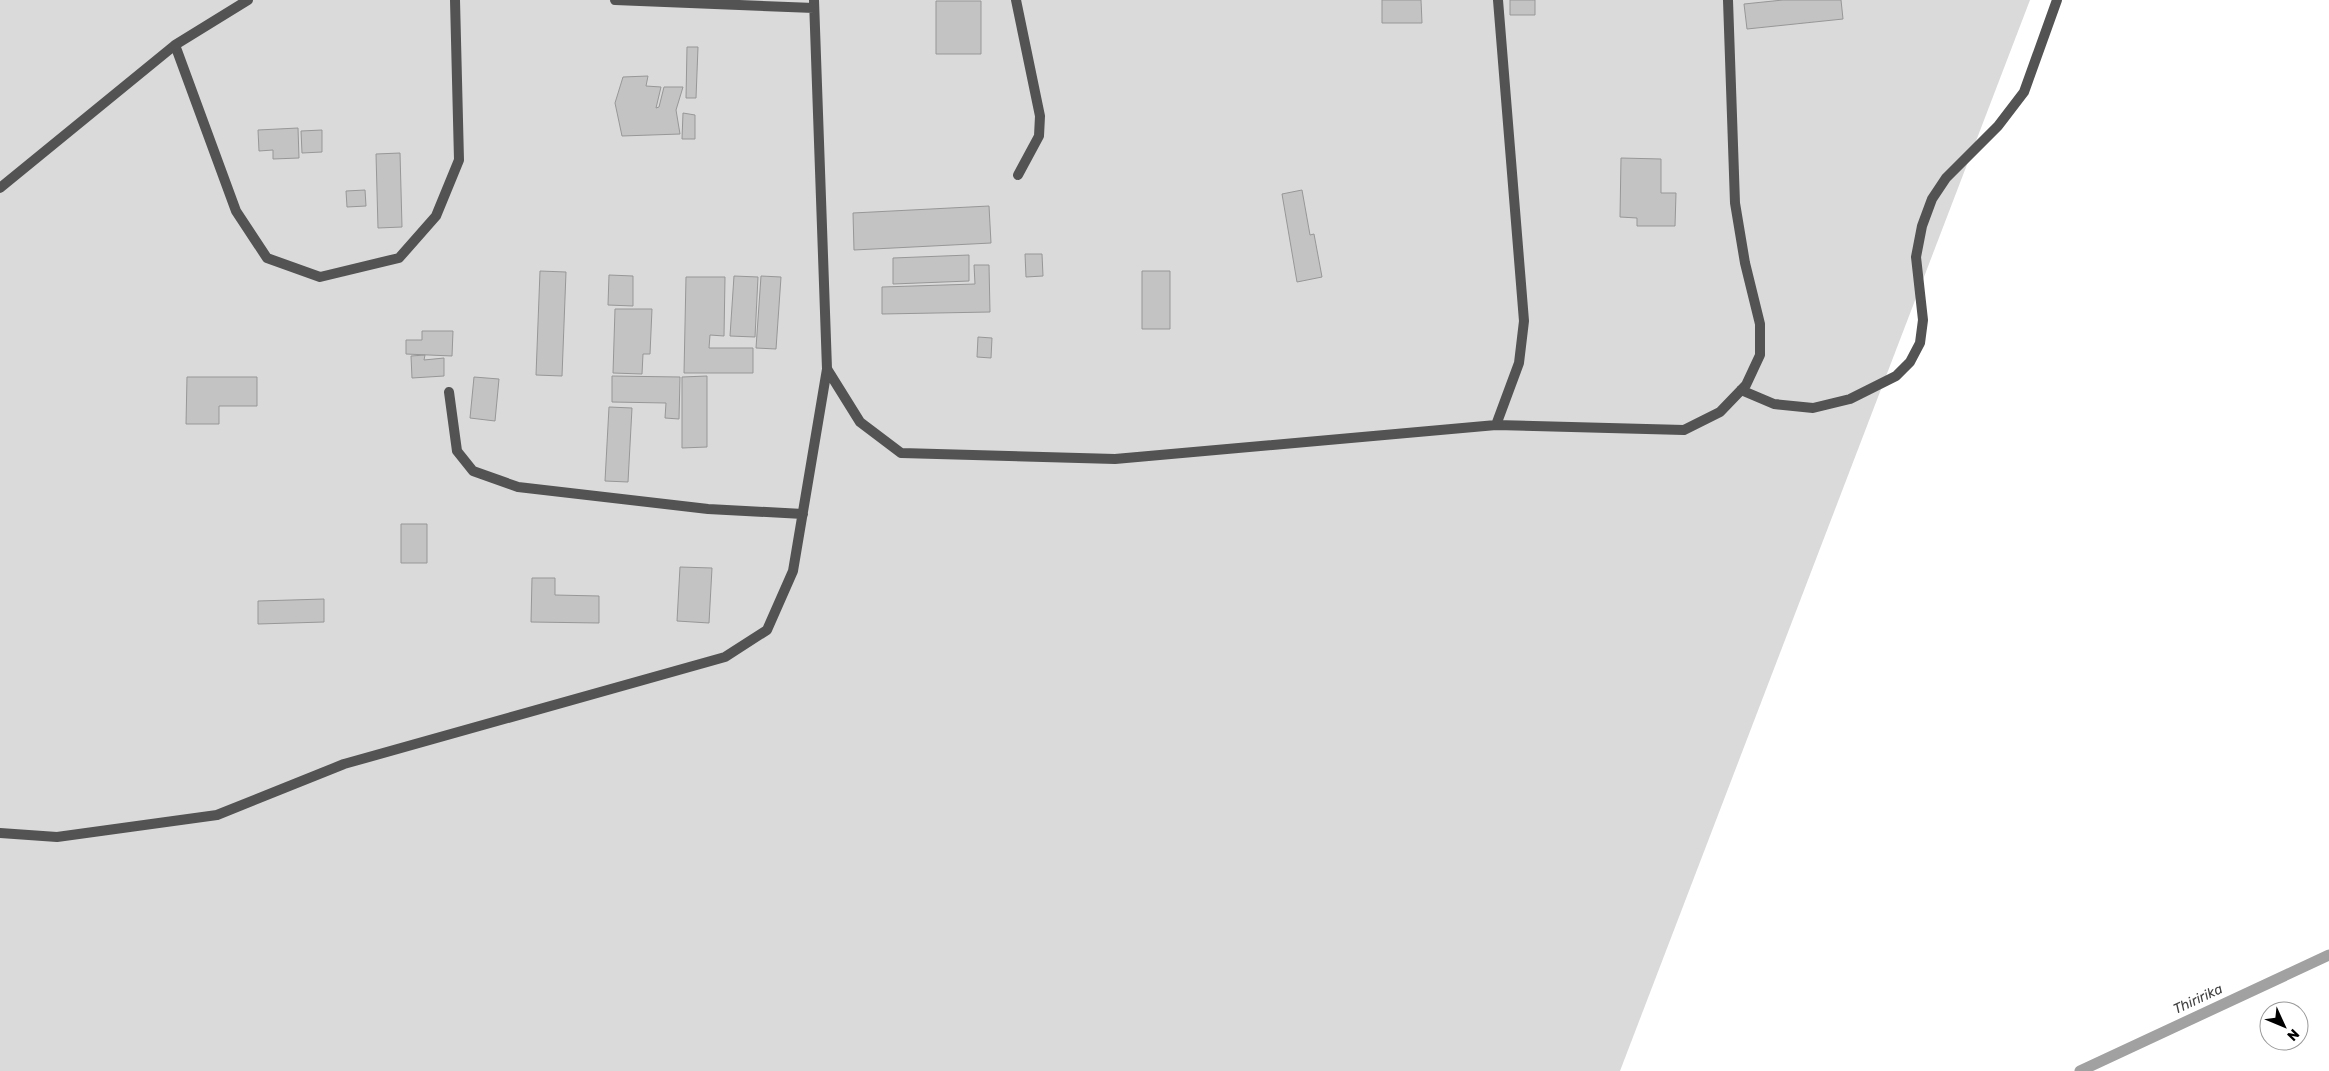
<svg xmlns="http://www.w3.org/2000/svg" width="2329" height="1071" font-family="Rubik,sans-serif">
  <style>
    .green { fill: #dadada }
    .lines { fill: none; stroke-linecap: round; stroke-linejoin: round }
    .stream { stroke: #a1a1a1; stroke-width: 11 }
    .building { fill: #c3c3c3; stroke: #979797 }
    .street { stroke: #535353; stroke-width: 10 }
    .labels { text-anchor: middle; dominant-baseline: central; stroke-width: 4; stroke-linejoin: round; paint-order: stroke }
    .water-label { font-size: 14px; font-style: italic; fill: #424242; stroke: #fff }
  </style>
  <rect width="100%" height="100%" fill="#fff"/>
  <path class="green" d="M0,0H2030L1620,1071H0Z"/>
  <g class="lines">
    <path class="stream" d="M2080,1071L2329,955"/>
  </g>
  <path class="building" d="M1382,0H1421L1422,23H1382Z
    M1510,0H1535V15H1510Z
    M1783,0H1841L1843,19L1747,29L1744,4Z
    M936,1H981V54H936Z
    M687,47H698L696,98H686Z
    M648,76L646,86L661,87L656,108L659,107L664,87H683L676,110L680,134L622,136L615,103L623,77Z
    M683,113L695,115V139H682Z
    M298,128L299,158L273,159V150L259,151L258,130Z
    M322,130V152L302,153L301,131Z
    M400,153L402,227L378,228L376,154Z
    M1621,158L1661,159V193H1676L1675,226H1637V218L1620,217Z
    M365,190L366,206L347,207L346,191Z
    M1302,190L1310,235L1314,234L1322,277L1297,282L1282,194Z
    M989,206L991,243L854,250L853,213Z
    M1025,254H1042L1043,276L1026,277Z
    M969,255V281L893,284V258Z
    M974,265H989L990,312L882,314V287L975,284Z
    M540,271L566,272L562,376L536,375Z
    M1142,271H1170V329H1142Z
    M609,275L633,276V306L608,305Z
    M734,276L758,277L755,337L730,336Z
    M761,276L781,277L776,349L756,348Z
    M686,277H725L724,336L710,335L709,348H753V373H684Z
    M615,309H652L650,354H643L642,374L613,373Z
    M422,331H453L452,356L406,354V340H422Z
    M978,337L992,338L991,358L977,357Z
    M425,355L424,360L444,358V376L412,378L411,356Z
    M612,376L680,377L679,419L665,418L666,403L612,402Z
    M707,376V447L682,448V377Z
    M187,377H257V406H219V424H186Z
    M474,377L499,379L495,421L470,418Z
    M609,407L632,408L628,482L605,481Z
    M401,524H427V563H401Z
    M680,567L712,568L709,623L677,621Z
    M532,578H555V595L599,596V623L531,622Z
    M324,599V622L258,624V601Z"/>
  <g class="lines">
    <path class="street" d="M615,0L814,8
      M814,0L827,369L860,422L901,453L1115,459L1496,425L1684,430L1720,412L1746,385L1760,355V324L1745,263L1735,203L1728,0
      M1016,0L1040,116L1039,136L1018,175
      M175,45L236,211L267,258L320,277L399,258L436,216L459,160L455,0
      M0,188L175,45L248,0
      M1741,390L1774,404L1813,408L1850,399L1896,376L1910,362L1920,343L1923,320L1916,257L1922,226L1932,199L1946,178L1998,126L2024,92L2057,0
      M449,392L457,451L473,471L518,487L708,509L803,514
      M1496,425L1519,363L1524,321L1498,0
      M0,833L57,837L217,815L344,764L725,657L767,630L793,571L827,369"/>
  </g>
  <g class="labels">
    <g class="water-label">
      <text transform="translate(2198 999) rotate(-25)">Thiririka</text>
    </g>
  </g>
  <g transform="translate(2284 1026) rotate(134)"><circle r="24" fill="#ffffff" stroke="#999999"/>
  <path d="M0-4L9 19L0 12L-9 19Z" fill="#000000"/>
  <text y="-8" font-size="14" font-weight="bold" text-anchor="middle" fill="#000000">N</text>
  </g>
</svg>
